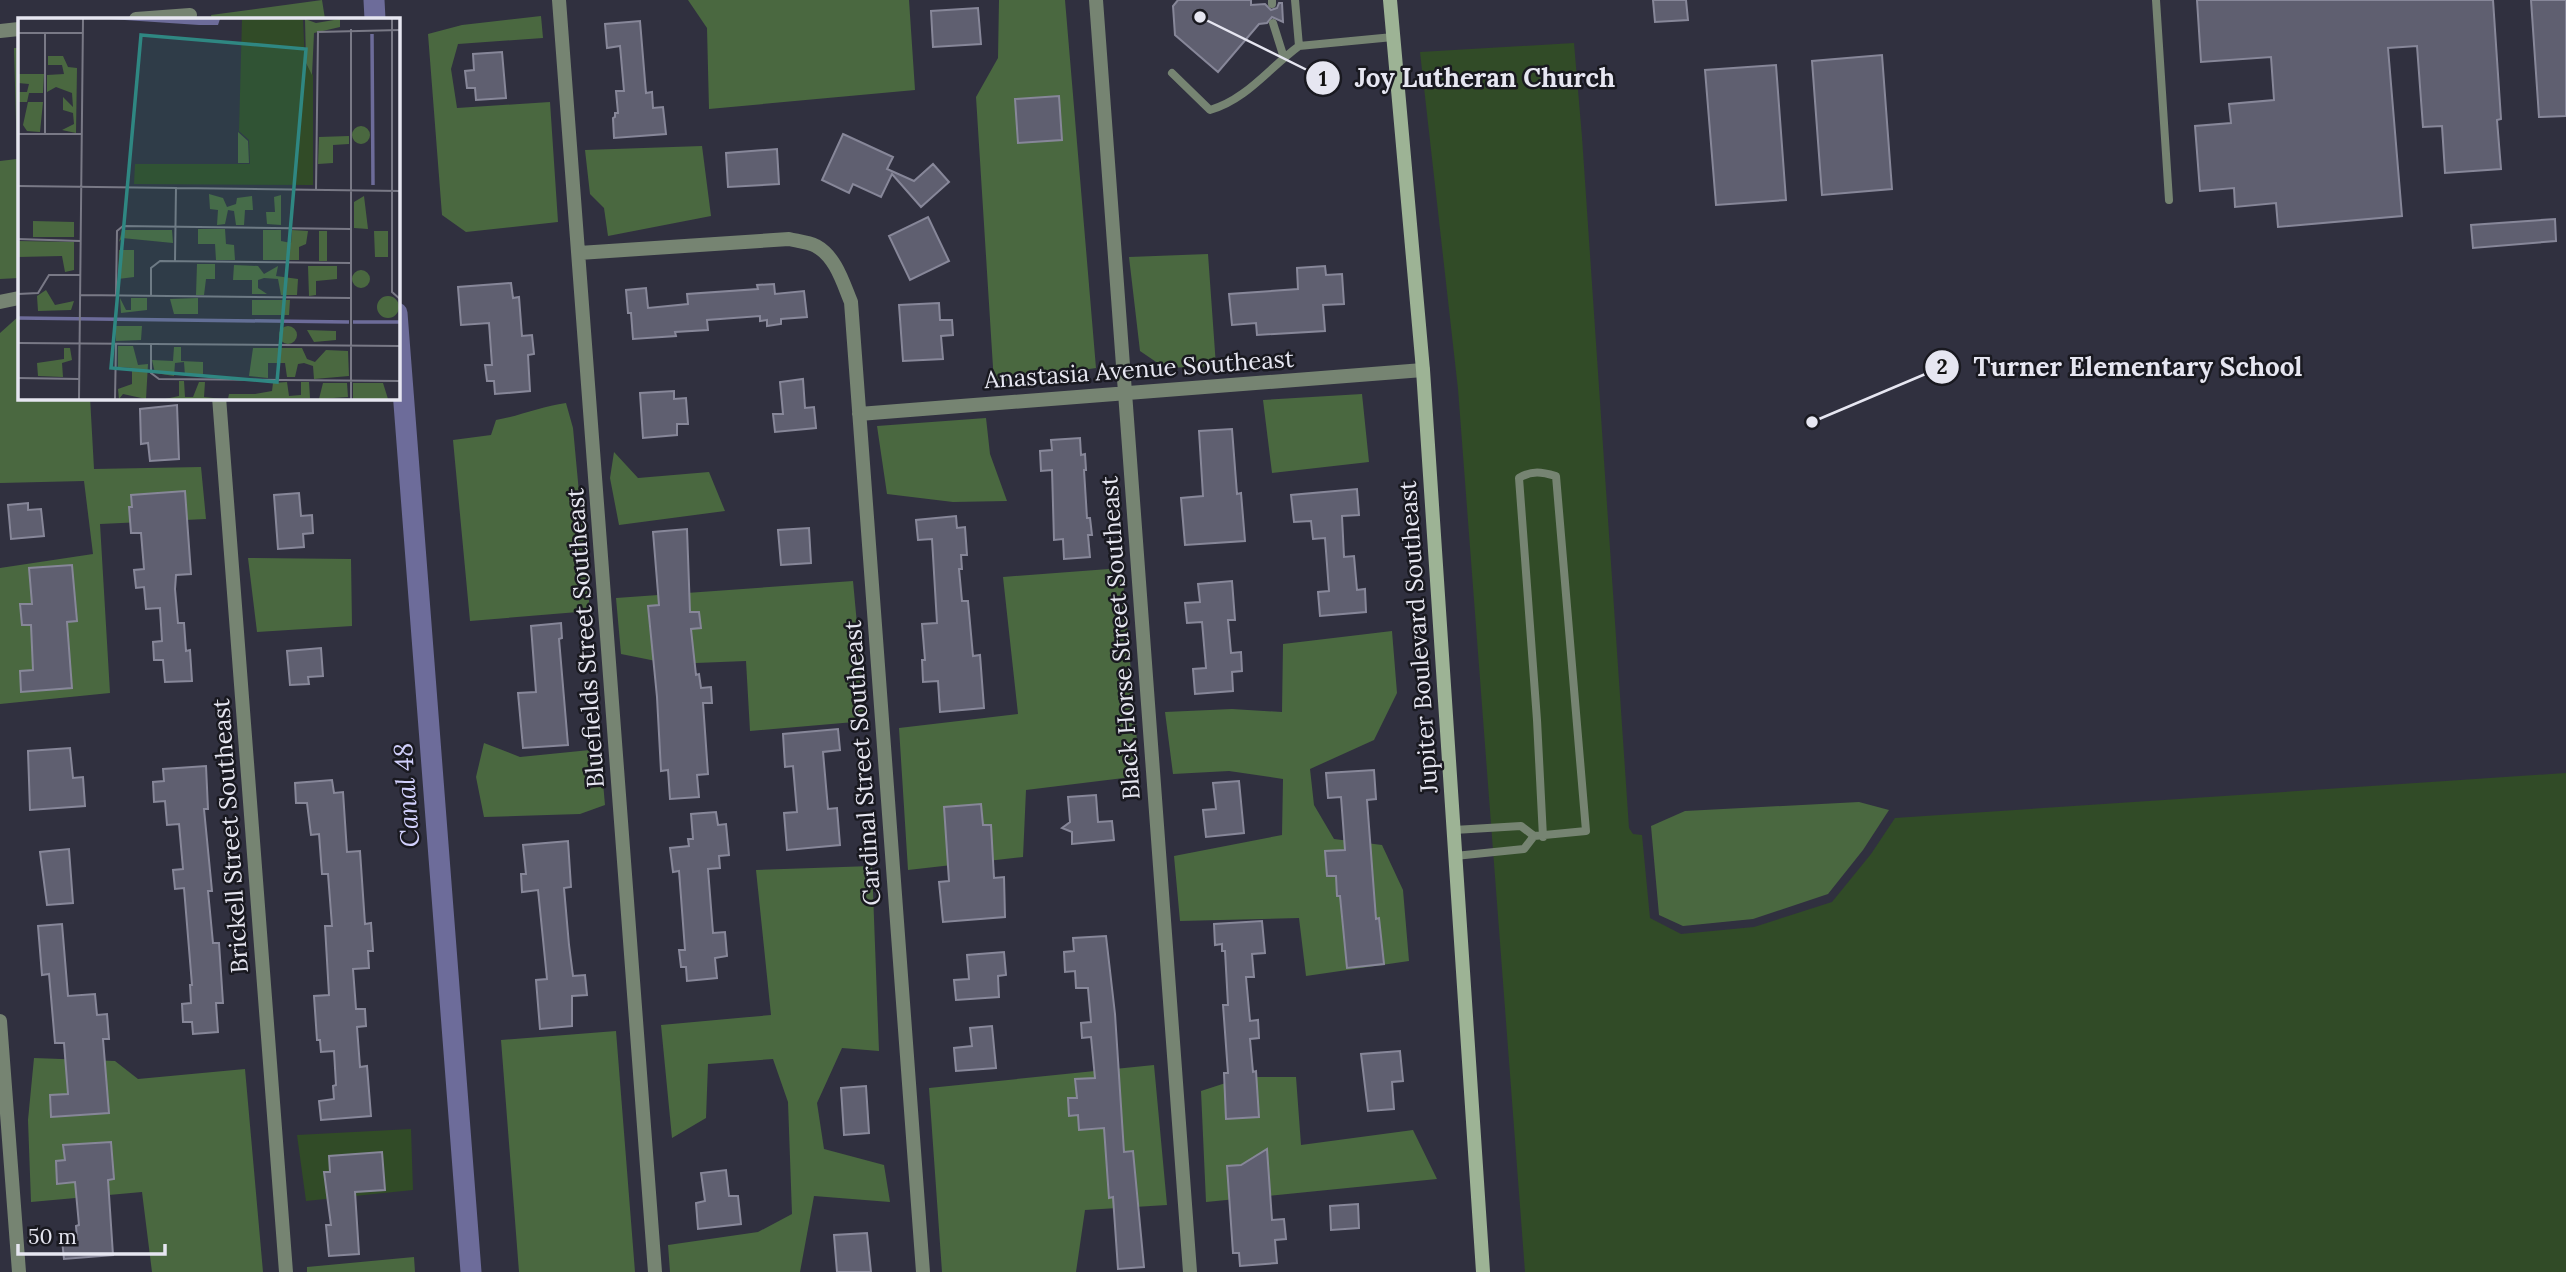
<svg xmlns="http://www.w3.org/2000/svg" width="2566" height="1272" font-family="Lora,serif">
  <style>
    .green { fill: #314b27 }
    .forest { fill: #4a6840 }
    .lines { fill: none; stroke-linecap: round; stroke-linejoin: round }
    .canal { stroke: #6d6c9a; stroke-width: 21 }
    .building { fill: #5f5f70; stroke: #878799; stroke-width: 2 }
    .lane { stroke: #768472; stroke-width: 8 }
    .street { stroke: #768472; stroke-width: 14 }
    .secondary { stroke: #9db395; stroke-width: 14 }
    .labels { text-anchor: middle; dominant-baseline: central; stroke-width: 5; stroke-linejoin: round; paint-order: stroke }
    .street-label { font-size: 24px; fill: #e6e6f1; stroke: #191920 }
    .water-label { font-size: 26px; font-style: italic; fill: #d1d0fc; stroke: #191920 }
    .inset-river { fill: none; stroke: #6d6c9a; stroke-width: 3.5 }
    .inset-road { fill: none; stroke: #797986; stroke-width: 2 }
    .view { fill: #2f8782; fill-opacity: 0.15; stroke: #2f8782; stroke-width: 3.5 }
    .inset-edge { fill: none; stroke: #e6e6f1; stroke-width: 3.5 }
    .leader { fill: none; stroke: #e6e6f1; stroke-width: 2.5 }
    .callout-dot { fill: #e6e6f1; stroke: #191920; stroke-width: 2.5 }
    .mark-label { font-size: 21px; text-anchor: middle; font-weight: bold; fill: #111 }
    .callout-label { font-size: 26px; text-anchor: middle; font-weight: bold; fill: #e6e6f1; stroke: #191920; stroke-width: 5; stroke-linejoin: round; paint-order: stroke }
  </style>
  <rect width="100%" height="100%" fill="#30303f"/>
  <path class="green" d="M1574,43L1582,137L1629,828L1633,834L1642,835L1650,918L1681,934L1754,927L1832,902L1871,854L1895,818L2566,773V1272H1525L1458,389L1420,52Z
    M411,1129L413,1190L306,1201L297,1135Z"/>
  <path class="forest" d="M322,0L325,19H212L211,15Z
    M688,0H909L915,90L709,109L707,28Z
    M999,0H1065L1096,368L994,383L976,97L998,58Z
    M541,16L543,38L458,44L451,69L457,108L550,102L558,222L466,232L442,215L428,34L462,25Z
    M14,48H19V278L0,279V161L17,159Z
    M702,146L711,216L608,236L604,208L590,194L585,150Z
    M1208,254L1216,366L1165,368L1140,351L1129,257Z
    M19,316V397H90L94,469L201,467L206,519L100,524L110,693L0,704V568L93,554L84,481L0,483V333Z
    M1362,394L1369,462L1272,473L1263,400Z
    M566,403L573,428L590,611L470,621L453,440L491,435L496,420C520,416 542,406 566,403Z
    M986,418L990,454L1007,501L953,502L887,494L877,426Z
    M614,452L638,478L709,472L725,511L619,525L610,478Z
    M248,558L351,559L352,626L257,632Z
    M1122,568L1140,776L1026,790L1023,857L908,870L899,728L1018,714L1003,577Z
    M853,581L866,721L750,731L746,661L671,664L621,654L616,598Z
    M1392,631L1397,693L1374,740L1310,769L1314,805L1334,839L1382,845L1403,890L1409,961L1306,976L1299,918L1180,921L1174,856L1282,835L1283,779L1229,771L1173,774L1165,712L1232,709L1282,712L1283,644Z
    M484,743L520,757L600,749L605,805L580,814L484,817L476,777Z
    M1859,802L1889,810L1863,850L1828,894L1753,919L1683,926L1659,915L1651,826L1685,811Z
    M872,866L879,1051L842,1048L817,1103L824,1149L884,1165L890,1202L814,1196L800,1272H670L668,1245L758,1232L792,1214L788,1102L773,1059L708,1064L706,1118L672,1138L661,1025L771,1015L756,870Z
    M616,1031L635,1272H519L501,1040Z
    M34,1058L115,1061L138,1079L245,1069L263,1272H152L142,1192L31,1202L28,1120Z
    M1154,1065L1167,1205L1085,1210L1076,1272H942L929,1088Z
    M1244,1077H1296L1301,1145L1413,1130L1437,1179L1206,1202L1201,1091Z
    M414,1257L415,1272H307V1267Z"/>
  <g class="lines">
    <path class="canal" d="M374,0L375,19
      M397,313L471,1272"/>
  </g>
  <path class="building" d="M1178,0H1251V5L1265,4L1271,10L1277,8L1279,3H1282L1283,22L1272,17L1267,23L1259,24L1218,72L1175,35L1173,6Z
    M1653,0H1686L1688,20L1655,22Z
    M2197,0H2493L2501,119L2497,120L2501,169L2445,173L2442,126L2423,127L2417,46L2388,48L2402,216L2278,227L2276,203L2235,207L2234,188L2200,191L2195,126L2231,123L2229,104L2274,100L2271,57L2201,62Z
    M2531,0H2566V116L2539,117Z
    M978,8L981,44L933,47L931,11Z
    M640,21L646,93L652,92L653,108L663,107L666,134L614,138L613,118L615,117V113H618L616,91H624L620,46L607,48L605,24Z
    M502,52L506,98L476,100L475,88H467L465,71L474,70L473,54Z
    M1882,55L1892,189L1822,195L1812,61Z
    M1776,65L1786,200L1716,205L1705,70Z
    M1059,96L1062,140L1018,143L1015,99Z
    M843,134L893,157L887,169L914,181L933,164L949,182L921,207L892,174L881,197L853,184L849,193L822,180Z
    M777,149L779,184L728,187L726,153Z
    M928,217L949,261L910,280L889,236Z
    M2555,219L2556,241L2473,248L2471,225Z
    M1325,266L1326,275L1342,274L1344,304L1323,305L1325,331L1257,335L1256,323L1232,325L1229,294L1298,289L1297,268Z
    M511,283L513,298L519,297L522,336L532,335L534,354L528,355L530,391L495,394L494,381H487L485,365H492L489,323L461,325L458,287Z
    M774,284L775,294L804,291L807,317L781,319V324L767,326V320L760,321V316L707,320L708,330L675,332L676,336L633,339L631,313H628L626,290L646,288L648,308L688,304L687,294L758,289L757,285Z
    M939,303L940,320H952L953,335L941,336L943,359L903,361L899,305Z
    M803,379L805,408L814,407L816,428L775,432L773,414H783L780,382Z
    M674,391V399L686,398L688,424H677V435L643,438L640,393Z
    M177,405L179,459L150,461L148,443L141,444L140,409Z
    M1232,429L1237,494L1241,493L1245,541L1185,545L1181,498L1203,496L1199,431Z
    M1080,438L1081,455L1085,454L1086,470H1084L1087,518H1090L1092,535H1088L1090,557L1064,559L1063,539L1054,540L1052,470L1041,471L1040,451L1052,450L1051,440Z
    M1357,489L1359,515L1342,516L1344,557L1354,556L1357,590L1365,589L1366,612L1320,616L1318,592L1329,591L1325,538L1313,539L1311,521L1294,522L1291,495Z
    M185,491L191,574L176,575L175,589L178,623H184L186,651L190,650L192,681L165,682L163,660H154L153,642L162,641L160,608L146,609L144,587L136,588L134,570L144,569L141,533H131L129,507H132L131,495Z
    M299,493L301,516L312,515L313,533L303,534L304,547L278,549L274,495Z
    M28,503V510L41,509L44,536L11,539L8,505Z
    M956,516L957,528L965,527L967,555H961L962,569H959L962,601H968L973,656L980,655L984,708L940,712L938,681L923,682L922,660H925L922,624L937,623L932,539L918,540L916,520Z
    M809,528L811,563L781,565L778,530Z
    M687,529L690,612H699L701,628L691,629L696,675L699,674L701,688L711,687L712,703H703L708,774L697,775L699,797L670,799L668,770L661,771L657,697L648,606L659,605L653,532Z
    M72,565L77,621L67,622L72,688L21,692L20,671L33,670L31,625H22L20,604H32L29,568Z
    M1232,581L1235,620H1228L1231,653L1241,652L1242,671L1232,672L1233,691L1195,694L1193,669L1206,668L1202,622L1187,623L1185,603L1200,602L1198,584Z
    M561,623L562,638L559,639L568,745L523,748L518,693L536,692L531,626Z
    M321,648L323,676L308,677L309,684L290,685L287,651Z
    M838,729L840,750L823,752L828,809L837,808L840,845L787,850L784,813L797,812L793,766L785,767L783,734Z
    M70,748L73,778L83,777L85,806L30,810L28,751Z
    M206,766L208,809H204L212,891H208L213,943H219L223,1003H216L218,1032L193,1034L192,1022H183L182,1004L191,1003L190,985H192L184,888L175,889L173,870L183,869L179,824L167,825L165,801L154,802L153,782L164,781L163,769Z
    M1374,770L1376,799L1367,800L1376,919L1379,918L1384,964L1347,968L1340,896H1337L1336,876H1327L1325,851L1345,850L1341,797L1328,798L1326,773Z
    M332,780L334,793L343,792L347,852L360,851L365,924L371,923L373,951H368L369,968L353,969L356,1009H365L366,1026L357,1027L360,1067L367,1066L371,1116L321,1120L319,1101L334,1099L333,1086L336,1085L334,1051L321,1052L320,1040H317L314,996L329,995L325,926H332L328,874H322L319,834L311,835L307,803H296L295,783Z
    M1239,781L1244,833L1206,837L1203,810L1216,809L1213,783Z
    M1096,795L1098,822L1112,821L1114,840L1072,844V832L1062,828L1070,822L1068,797Z
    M981,804L983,825H991L994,878L1004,877L1005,917L943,922L939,882L949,881L944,807Z
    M716,812L718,825L726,824L729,855L719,856L720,868L708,869L713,933L725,932L727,956L715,958L717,978L687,981L686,967H681L679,950H685L679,871L673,872L670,848L689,846L688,839H693L691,814Z
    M568,841L571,887L564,888L569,945L573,976L585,975L587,995L572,996V1026L540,1029L536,980L547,979L538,890L522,892L521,874H526L523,845Z
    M69,849L73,903L47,905L40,852Z
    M1262,921L1265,953L1252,954L1254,977H1246L1250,1021L1258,1020L1259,1038L1250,1039L1253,1072L1256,1071L1259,1117L1226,1119L1224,1073H1228L1223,1005H1228L1225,951H1222V944L1215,945L1214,924Z
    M62,924L68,996L95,994L97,1015L107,1014L109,1039H103L109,1113L51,1117L50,1095L68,1094L64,1043H55L49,974L42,975L38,926Z
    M1106,936L1115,1014L1124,1152L1133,1151L1144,1267L1118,1269L1113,1197L1109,1198L1104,1128L1079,1130L1078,1115L1069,1116L1068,1098H1077L1075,1079L1095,1078L1091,1037L1082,1038L1081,1023L1091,1022L1088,988H1076L1075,971L1065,972L1064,952L1074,951L1073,938Z
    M1004,952L1006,975L998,976L999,997L956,1000L954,980L969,979L967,955Z
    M992,1026L996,1068L956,1071L954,1048L972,1046L970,1028Z
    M1400,1051L1403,1081L1392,1082L1394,1109L1368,1111L1361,1054Z
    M866,1086L869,1133L844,1135L841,1088Z
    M111,1142L114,1179L108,1180L113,1255L64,1259L62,1240L77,1238L76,1226L79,1225L75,1182L57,1184L56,1161L65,1160L63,1145Z
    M1267,1149L1272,1220L1284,1219L1286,1239L1275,1240L1277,1263L1240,1266L1239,1253H1233L1227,1166L1241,1165Z
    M382,1152L385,1190L355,1192L359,1254L329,1256L326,1225H331L324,1172H330L329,1156Z
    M726,1170L729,1196H738L741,1224L698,1229L696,1203L705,1201L701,1173Z
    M1358,1204L1359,1228L1331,1230L1330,1206Z
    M867,1233L871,1272H837L834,1235Z"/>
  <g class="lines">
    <path class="lane" d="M1272,0V4
      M1295,0L1299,46L1393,37
      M2156,0L2169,200
      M1273,23L1284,58
      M1172,73L1210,110C1246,100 1269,68 1299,46
      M1454,830L1521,826L1534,836L1586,831L1556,476C1542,472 1532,470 1519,478L1537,720L1543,837
      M1455,856L1524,849L1534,836"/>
    <path class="street" d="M559,0L655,1272
      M1096,0L1190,1272
      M136,19L190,15
      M0,31L19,29
      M579,253L789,239C797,241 808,242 816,246C836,257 843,283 851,302L923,1272
      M0,302L19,298
      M219,397L286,1272
      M859,414L1423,370
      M0,1021L19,1272"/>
    <path class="secondary" d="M1390,0L1423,370L1483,1272"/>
  </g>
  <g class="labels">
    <g class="street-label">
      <text transform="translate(1139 369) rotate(-4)">Anastasia Avenue Southeast</text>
      <text transform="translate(1418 637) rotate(-94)">Jupiter Boulevard Southeast</text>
      <text transform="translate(585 638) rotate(-94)">Bluefields Street Southeast</text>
      <text transform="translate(1120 638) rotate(-94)">Black Horse Street Southeast</text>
      <text transform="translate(862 763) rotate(-94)">Cardinal Street Southeast</text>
      <text transform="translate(230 836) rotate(-94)">Brickell Street Southeast</text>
    </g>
    <g class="water-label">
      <text transform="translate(406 795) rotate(-94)">Canal 48</text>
    </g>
  </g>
  <g transform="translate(18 18)">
    <rect width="382" height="382" fill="#30303f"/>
    <path d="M224,1H285L287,45L295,57V167L116,166L117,146H232L231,122L221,113Z" fill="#314b27"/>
    <path d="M287,1L298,5L322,1V9L296,15L294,57L288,45ZM30,38H45L50,49L59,50L58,115L44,112L56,106L55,95L45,92V79L55,89L54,75L38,69L29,74V57L46,56L44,47H30ZM0,56H26L25,75H11L9,84H0V74H9L11,66L0,65ZM10,84H25L22,114L9,113L5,107ZM334 117a9 9 0 1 1 18 0a9 9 0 1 1-18 0ZM220,114L230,123L231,145H220ZM331,118V126L315,127V145L300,146L301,119ZM191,176L205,180L209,189L218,186L219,180L234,178L235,192H227L226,207H218L216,193L210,192L207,206L199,207L200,192L192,191ZM263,177V207L249,206L248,194H257L256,179ZM346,178L350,211L336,210V184ZM15,203L56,204V219H15ZM180,211H207L208,226L216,227L217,242H198L197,226H180ZM104,212H154L155,225L104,220L101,224ZM245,212H263V223L273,225L274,212L290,213L288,226L281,229V242H245ZM301,213H309V243H301ZM356,213H370V239H357ZM0,223L56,224V252L47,254L44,238L0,239ZM101,232H116V259L100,261ZM179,246H197V261H188L186,277H178ZM216,247L240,248L246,256L260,248L258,258L280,261L279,277H263L260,261L246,260L240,262V270L249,276H234V262H215ZM290,248H319V261L298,263V277L291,278ZM334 261a9 9 0 1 1 18 0a9 9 0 1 1-18 0ZM28,272L37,287L56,283L53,292L20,293L19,278ZM359 289a11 11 0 1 1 22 0a11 11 0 1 1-22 0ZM102,280L108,292H113V280H129V292L103,295ZM180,280V296H156L152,281ZM234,282H272L271,297H234ZM97,308H124L123,322L98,323ZM261 317a9 9 0 1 1 18 0a9 9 0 1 1-18 0ZM289,312L318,313V322L296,324ZM100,328H115L120,347L130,346L128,381L105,376L101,381L100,371L114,366V350L100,349ZM156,329H163V343L185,344V358H167L166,344L157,345L156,358L137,355L134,342L155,343ZM46,330H52L54,342L44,345L45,359L20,358L19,345L46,341ZM235,330H284L289,341L297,344L308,332L330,333L331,358L296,361L295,348L286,345L280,346L277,359H269L267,345H250V360L231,358ZM161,363H166L167,379H175L181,364H187L186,379L205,381H147L161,378ZM269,364L271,378L283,377V364H291L292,380L210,381L211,376H237L254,373L255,365ZM305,365H329L330,379L301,381ZM335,365H365L370,381H335Z" fill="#4a6840"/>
    <path d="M92,1H202L200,7H181Z" fill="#6d6c9a"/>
    <path class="inset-river" d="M354,16L355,167M0,300L331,304M335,304H382"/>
    <path class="inset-road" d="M374,1V274L382,281M0,15H64M0,116H63M27,117V15M0,168L382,173M298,172L300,14L382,12M0,221L62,223M157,243L158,169M0,276L20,275L31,257H62M62,277L332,280M98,277L99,213L105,208L333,211M133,278V250L142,243L333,245M0,325L382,328M133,326V355L141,361L382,363M0,360L61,361M61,381L65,1M97,381L98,325M333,381V11"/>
    <path class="view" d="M123,17L288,31L259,364L93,350Z"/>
    <rect width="382" height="382" class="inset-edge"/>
  </g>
  <path class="leader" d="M1200 17L1323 78M1812 422L1942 367"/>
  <g class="callout-dot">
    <circle cx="1200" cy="17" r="7"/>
    <circle cx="1812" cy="422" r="7"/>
    <circle cx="1323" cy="78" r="18"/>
    <circle cx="1942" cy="367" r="18"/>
  </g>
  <g class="mark-label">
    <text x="1323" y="86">1</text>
    <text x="1942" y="374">2</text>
  </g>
  <g class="callout-label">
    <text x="1485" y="87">Joy Lutheran Church</text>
    <text x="2138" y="376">Turner Elementary School</text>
  </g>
  <path d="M18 1244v10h147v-10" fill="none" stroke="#e6e6f1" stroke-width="3.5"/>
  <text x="28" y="1244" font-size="21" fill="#e6e6f1" stroke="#191920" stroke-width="5" paint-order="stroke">50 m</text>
</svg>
